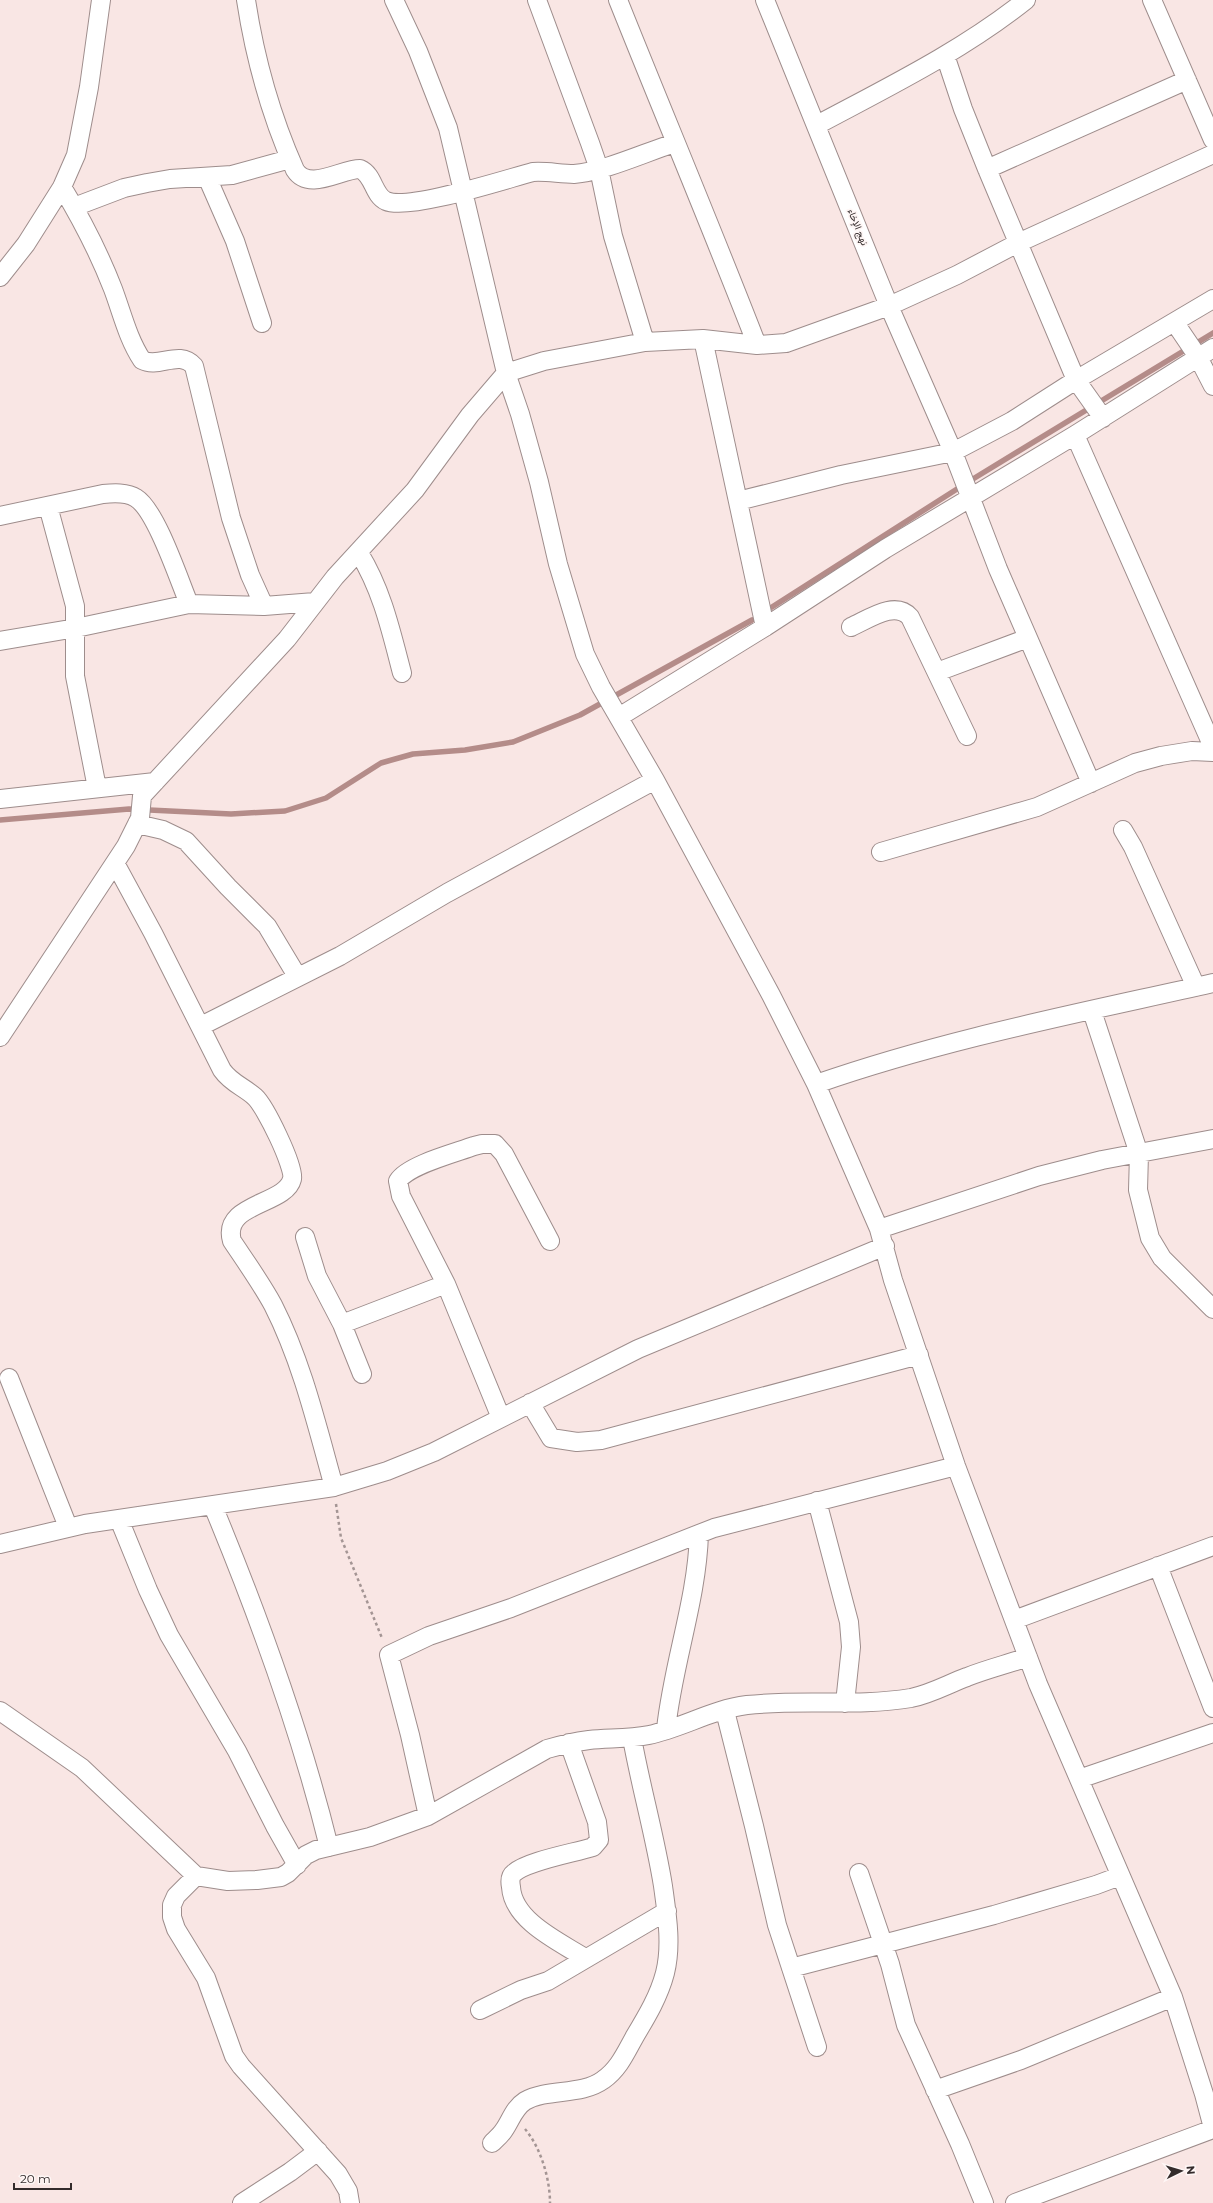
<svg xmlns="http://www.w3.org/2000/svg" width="1213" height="2203" font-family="Montserrat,Vazirmatn,sans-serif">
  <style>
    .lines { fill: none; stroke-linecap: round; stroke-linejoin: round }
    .stream { stroke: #b48c89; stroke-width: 5.5 }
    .street-casing { stroke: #9e8d8c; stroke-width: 20 }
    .path { stroke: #a49594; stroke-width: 2.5; stroke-dasharray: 3 3; stroke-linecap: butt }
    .street { stroke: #fff; stroke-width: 18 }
    .labels { text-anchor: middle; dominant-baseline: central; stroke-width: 3.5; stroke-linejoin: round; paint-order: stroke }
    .street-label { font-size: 10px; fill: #332b2b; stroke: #fef6f5 }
  </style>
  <rect width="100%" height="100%" fill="#f9e6e4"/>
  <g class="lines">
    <path class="stream" d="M772,607L968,482L1213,333
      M0,820L129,809L231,814L285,811L326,798L381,763L413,754L465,750L513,742L580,715L752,620"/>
    <defs>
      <path id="street" d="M246,0C255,59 271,116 295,170C309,192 341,169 360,169C374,175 373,195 386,201C409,211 506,179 533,172C547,171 560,174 574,174C603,172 646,152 675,143
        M394,0L418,51L448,128L506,373L520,414L539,482L558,564L585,654L601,687L655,780L771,995L816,1084L879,1229L893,1280L956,1466L1038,1684L1173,1997L1204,2094L1213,2128
        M537,0L590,143L599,169L613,236L645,342
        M618,0C664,115 712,229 757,345
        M765,0L889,306L953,452L998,569L1091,783
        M1152,0L1213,140
        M945,55L963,109L987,169L1076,380L1103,418
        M817,125C888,87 962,51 1026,0
        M987,169L1187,80
        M207,177L235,241L262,323
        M62,187C82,220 99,253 113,289C122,313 128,339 142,360C159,369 179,349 194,366L231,518L250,575L264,606
        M74,207L124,188L147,183L170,179L232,175L290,159
        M0,277L26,244L62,187L76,155L89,87L101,0
        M1175,323L1198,357L1213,386
        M703,339L765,627
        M1075,435L1213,747
        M738,501L841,475L953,452L1012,421L1076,380L1213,299
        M48,506L75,606V676L97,788
        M0,516L103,494C113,493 127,492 136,498C156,510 179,580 189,604
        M359,553C382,590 391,631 402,673
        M851,627C869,619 895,600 910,617L967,736
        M0,641L76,628L189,604L264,606L315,602
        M937,672L1028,638
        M619,717L765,627L885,549L1075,435L1213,348
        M0,799L155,782
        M137,824L163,830L186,841L228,887L267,926L297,976
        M1123,830L1133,847L1196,987
        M881,852L1037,807L1135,763L1161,756L1192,751L1213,752
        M115,863L153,933L222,1070C231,1083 244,1087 255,1097C265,1106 295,1167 292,1179C286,1205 221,1203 232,1241C246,1262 261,1283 273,1305C302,1362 317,1426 334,1487
        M1092,1011L1139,1154L1138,1190L1150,1238L1162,1258L1213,1309
        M201,1026L340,956L447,893L655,780
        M0,1037L126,846L140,818L142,796L287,639L335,577L415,490L470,415L506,373L544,361L645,342L703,339L757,345L786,343L889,306L957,275L1018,243L1213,154
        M816,1084C945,1039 1080,1013 1213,983
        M879,1229L1039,1176L1102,1160L1213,1139
        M305,1237L317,1276L342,1324L362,1374
        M342,1324L446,1284
        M9,1378L68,1527
        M530,1403L551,1438L577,1442L601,1440L919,1355
        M501,1418L446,1284L401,1196L398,1181C408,1165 455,1153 474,1146L482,1144H495L504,1154L550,1241
        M817,1501L849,1622L851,1647L845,1703
        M213,1506C259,1617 300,1729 329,1847
        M119,1519L148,1590L169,1635L237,1751L275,1826L297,1865
        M0,1544L85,1524L334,1487L387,1471L434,1452L638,1349L885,1246
        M1158,1566L1213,1708
        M1014,1620L1213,1546
        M0,1711L82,1768L196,1876L228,1881L257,1880L281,1877L288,1873L306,1855L316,1850L370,1837L428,1816L547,1749C561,1745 574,1742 589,1740C609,1738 629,1739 649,1735C682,1728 713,1709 747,1705C802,1699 857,1707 911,1698C931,1694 948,1684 967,1677C987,1669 1008,1664 1028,1657
        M725,1711L754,1826L777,1925L817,2047
        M666,1729C673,1663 697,1600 699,1534
        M569,1743L597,1822L599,1840L593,1847C574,1853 527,1861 514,1873C510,1876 510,1882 511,1887C513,1921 560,1942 585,1958
        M1079,1779L1213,1733
        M428,1816L410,1735L389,1655L429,1636L511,1608L714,1528L956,1466
        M859,1873L890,1964L906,2025L960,2144L984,2203
        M196,1876L176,1896L172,1905V1917L176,1929L206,1978L234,2056L241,2066L338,2174L348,2191L350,2203
        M791,1968L994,1915L1096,1885L1120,1876
        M480,2010L521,1990L548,1981L667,1911
        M935,2090L1021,2060L1173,1997
        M492,2143C496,2139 501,2135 504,2130C511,2120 514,2108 525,2101C548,2088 581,2096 603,2080C619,2069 626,2052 635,2036C647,2016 659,1996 665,1973C672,1945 667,1915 663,1886C655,1836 641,1788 632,1738
        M242,2203L290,2172L318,2151
        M1015,2203L1213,2129"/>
    </defs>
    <use href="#street" class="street-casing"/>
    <path class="path" d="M336,1504L341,1538L382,1638
      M525,2129C541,2148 550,2179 550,2203"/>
    <use href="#street" class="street"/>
  </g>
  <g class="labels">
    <g class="street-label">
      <text transform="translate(858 227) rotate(68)">نهج الإخاء</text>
    </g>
  </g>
  <g transform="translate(1181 2171) rotate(85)" stroke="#fef6f5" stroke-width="3" paint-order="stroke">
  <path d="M0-3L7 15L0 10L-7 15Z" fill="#332b2b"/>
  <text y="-6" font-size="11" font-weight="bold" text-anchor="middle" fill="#332b2b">N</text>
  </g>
  <path d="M14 2183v6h57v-6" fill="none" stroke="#332b2b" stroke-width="2"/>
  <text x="20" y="2183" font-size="12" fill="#332b2b" stroke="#fef6f5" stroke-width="3" paint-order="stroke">20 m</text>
</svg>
